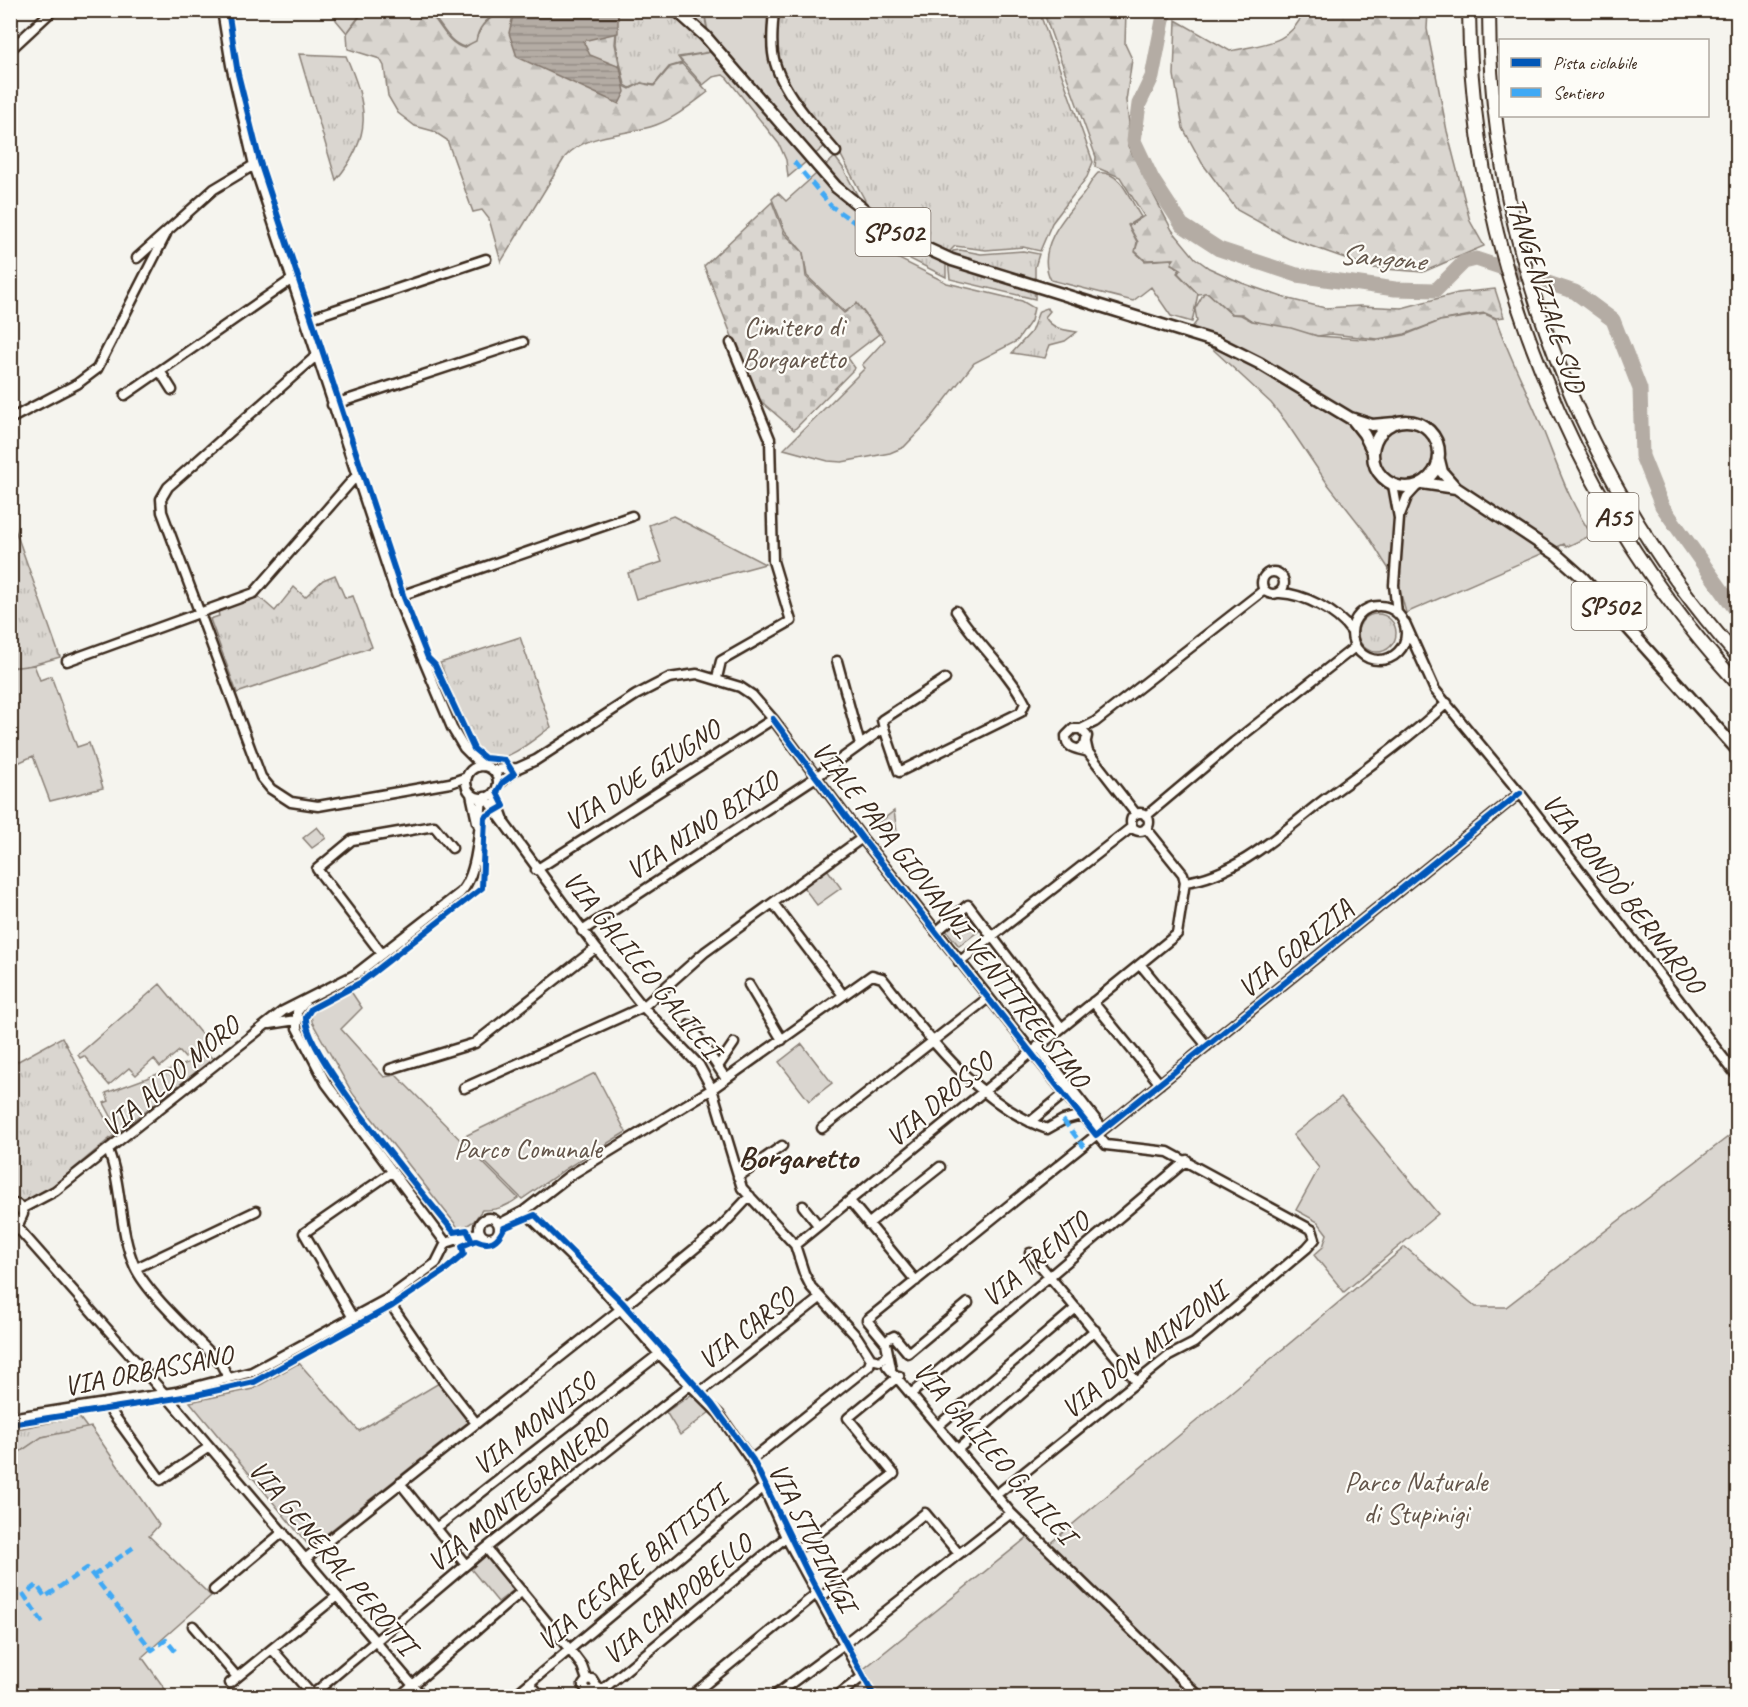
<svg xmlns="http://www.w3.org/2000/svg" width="1748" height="1707" font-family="Caveat,sans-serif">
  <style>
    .grass { fill: url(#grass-tufts); stroke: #8a8077; stroke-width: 1.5 }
    .forest { fill: url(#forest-firs); stroke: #8a8077; stroke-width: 1.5 }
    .cemetery { fill: url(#cemetery-stones); stroke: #8a8077; stroke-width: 1.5 }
    .green { fill: #dad6d0; stroke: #8a8077; stroke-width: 1.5 }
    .water { fill: url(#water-rules); stroke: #84786e; stroke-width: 1.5 }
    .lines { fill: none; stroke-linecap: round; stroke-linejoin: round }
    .river { stroke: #b4aca4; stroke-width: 15 }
    .minor-casing { stroke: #3b2a1e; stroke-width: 13 }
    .major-casing { stroke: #3b2a1e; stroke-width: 15 }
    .highway-casing { stroke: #3b2a1e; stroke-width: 16 }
    .minor { stroke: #fdfcf7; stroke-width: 8 }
    .major { stroke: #fdfcf7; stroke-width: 10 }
    .highway { stroke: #fdfcf7; stroke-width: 12 }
    .quiet { stroke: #3fa9f5; stroke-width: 4.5; stroke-dasharray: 9 4.5; stroke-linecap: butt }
    .cycleway-casing { stroke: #fdfcf7; stroke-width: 10 }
    .cycleway { stroke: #0057b8; stroke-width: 6 }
    .labels { text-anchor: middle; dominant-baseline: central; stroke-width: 4.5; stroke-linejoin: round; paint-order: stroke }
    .shield { fill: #fdfcf7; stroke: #75695f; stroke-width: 1.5 }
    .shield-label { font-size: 27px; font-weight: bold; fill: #3b2a1e }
    .street-label { font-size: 28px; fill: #3b2a1e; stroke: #fdfcf7 }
    .park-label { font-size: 28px; fill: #63554a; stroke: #fdfcf7 }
    .water-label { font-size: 30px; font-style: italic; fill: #65584d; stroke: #fdfcf7 }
    .quarter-label { font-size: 32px; font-weight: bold; fill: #3b2a1e; stroke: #fdfcf7 }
  </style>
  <defs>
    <pattern id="grass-tufts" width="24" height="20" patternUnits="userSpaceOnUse" patternTransform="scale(1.5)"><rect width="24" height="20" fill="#dad6d0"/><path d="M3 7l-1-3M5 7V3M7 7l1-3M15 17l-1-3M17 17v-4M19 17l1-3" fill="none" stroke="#bcb8b2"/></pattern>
    <pattern id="forest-firs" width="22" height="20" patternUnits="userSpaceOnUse" patternTransform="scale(1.5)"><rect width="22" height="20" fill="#dad6d0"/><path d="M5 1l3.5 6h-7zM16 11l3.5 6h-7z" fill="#bcb8b2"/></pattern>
    <pattern id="cemetery-stones" width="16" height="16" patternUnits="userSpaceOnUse" patternTransform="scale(1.5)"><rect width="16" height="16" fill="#dad6d0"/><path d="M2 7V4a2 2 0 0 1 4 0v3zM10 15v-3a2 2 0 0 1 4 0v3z" fill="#bcb8b2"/></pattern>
    <pattern id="water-rules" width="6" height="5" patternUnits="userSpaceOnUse" patternTransform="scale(1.5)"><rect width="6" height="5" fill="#b4aca4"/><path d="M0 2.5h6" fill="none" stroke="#948c85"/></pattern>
  </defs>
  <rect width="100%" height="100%" fill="#f5f4ee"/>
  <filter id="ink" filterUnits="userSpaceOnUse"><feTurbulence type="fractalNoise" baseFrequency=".0167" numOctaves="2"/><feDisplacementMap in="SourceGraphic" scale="12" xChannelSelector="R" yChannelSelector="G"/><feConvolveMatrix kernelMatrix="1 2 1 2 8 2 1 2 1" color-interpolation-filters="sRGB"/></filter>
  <g filter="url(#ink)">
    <path class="grass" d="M618,11H704L711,52L678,57L682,63L669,67L654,85L641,83L630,88L625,85L616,44Z
      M777,11H1039L1093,162L1087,177L1052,223L1040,251L1023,247L986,250L955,246L946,255V277L900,254L888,243L838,150L803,107L785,79L775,51Z
      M299,54L346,56C368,107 373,136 336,180Z
      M960,250L981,254L1023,251L1039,254L1035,267V299L950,279L948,261L953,251Z
      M1047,308L1050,311L1045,317C1052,329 1065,330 1077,332L1065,341L1050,345L1045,358L1012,353L1031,332L1039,311Z
      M11,518L60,657L25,667H11Z
      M335,575L345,598L353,596L372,647L237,693L210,619L219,616L218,612L258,596L275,611L294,587L305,597L323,580Z
      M1358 633a19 19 0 1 1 38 0a19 19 0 1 1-38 0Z
      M520,637L551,727C529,742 496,776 474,746L440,663Z
      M894,811L897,832L890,843L876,825Z
      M62,1037L114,1135L47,1191L22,1202L11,1197V1065Z
      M209,1055L213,1059L119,1131L104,1103L109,1101L106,1093Z
      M79,1417L88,1429L42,1437L11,1458V1445L16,1442L12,1430Z"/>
    <path class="forest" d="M364,11H404L411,15L426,11C441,21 445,43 464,48C483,37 477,24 498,14L508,18L513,16L514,11H618L615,44L624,86L630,89L641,83L654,86L670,67L682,64L708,92C692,104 675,118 656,125C626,136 588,132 565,157L501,262L489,219L482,210L473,212L447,140L433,131L415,126L398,113L388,96L384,66L380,59L348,49L347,33Z
      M1043,11H1126L1125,44L1132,59L1126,101L1129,123L1128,146L1172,230L1195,258L1209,268L1242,283L1285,298L1325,308L1360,306L1402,308L1458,293L1495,289L1504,317L1496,318L1485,313L1471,315L1440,321L1405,334L1378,339L1331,334L1318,336L1252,321L1242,314H1232L1208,293L1198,294L1178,273L1181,269L1171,263L1174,259L1145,260L1135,251L1138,242L1129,226L1144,216L1120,177L1095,167L1096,157Z
      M1304,11H1428L1427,29L1447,131L1470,221L1484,246L1423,272L1373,268L1288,238L1237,210L1202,163L1183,128L1174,75L1176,20L1230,51C1262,44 1291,45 1304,11Z"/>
    <path class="cemetery" d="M772,202L784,233L803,252L806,277L844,313L857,303L879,334L848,358L855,368L794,430L756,397L704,266Z"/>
    <path class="green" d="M335,11V10L363,11L347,33L336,20Z
      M427,11H514L513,16L508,17L498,13C486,19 478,28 476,41L464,47C446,42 442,21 427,11Z
      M704,11H772V63L826,145L788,177L786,160L779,144L727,78L723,75L713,77L703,85L679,58L712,52Z
      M835,157L843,168L884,246L897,258L947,283L1022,301L1034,308L1031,321L1017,341L974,363L929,421L904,447L890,453L842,462L828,461L784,449L865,368L862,365L885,340L857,303L845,312L807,276L803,252L785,231L772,199L778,193L786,201Z
      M1098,173C1122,170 1130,201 1141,217L1128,225L1137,242L1135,252L1145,261L1173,259L1171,264L1180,269L1177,273L1198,294L1192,322L1171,316L1151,287L1133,301L1051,280C1035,250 1063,218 1082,196C1088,189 1090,181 1098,173Z
      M1204,293H1208L1231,314L1241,315L1252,321L1291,328L1317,336L1378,340L1405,335L1440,321L1485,314L1496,319C1509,357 1528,392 1543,430C1558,467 1569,502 1592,535L1566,547L1564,544L1406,613L1398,583L1383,560L1367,534L1327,483L1286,422L1271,403L1191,329L1197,321L1195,309Z
      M673,516L765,564L636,599L628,573L662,562L649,525Z
      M34,665L40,680L51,676L77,747L89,743L103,788L50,801L33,756L11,766V668Z
      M317,827L326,838L312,848L303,838Z
      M827,869L841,888L817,905L803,887Z
      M965,911L980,930L959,946L944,928Z
      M160,984L206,1040L185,1058L179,1051L160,1067L154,1059L136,1075L129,1068L109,1085L84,1056L80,1058L78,1055Z
      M350,990L362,1008L341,1029L384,1077L396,1075L518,1198C506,1207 497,1210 482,1210L474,1221L460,1230L353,1094L312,1022L311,1014Z
      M802,1044L832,1083L809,1101L779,1062Z
      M595,1073L626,1132L567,1168L522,1199L461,1138Z
      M1341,1097L1438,1214L1344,1292L1314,1255L1323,1247L1327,1234L1318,1222L1296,1210L1319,1168L1293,1135Z
      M1737,1130V1696H830L1029,1536L1043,1549L1405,1247L1476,1307H1506Z
      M299,1363L359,1431L439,1383L468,1422L310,1547L190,1402L253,1389Z
      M694,1393L710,1412L680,1435L666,1412Z
      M91,1427L159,1525L149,1536L211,1596L142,1657L170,1696L11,1695V1458L42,1437Z
      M487,1555L515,1589L498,1602L471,1569Z"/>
    <path class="water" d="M514,11H618V33L583,41L590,55L620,67L625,92L619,104L517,57L509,33Z"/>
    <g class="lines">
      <path class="river" d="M1165,10L1152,77L1139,104L1134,141L1152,179L1182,225L1219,249L1297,275L1395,289L1436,290L1464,262L1476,259L1575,292L1613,320L1640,389L1642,456L1662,506L1738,613"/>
      <defs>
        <path id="minor" d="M222,10L231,65L254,165L397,597L452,728L464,748L482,766
          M774,10C773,24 771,39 773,53C777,87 814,126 836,152
          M10,50L53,10
          M137,258L214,189L254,165
          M305,320L486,259
          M316,356L168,487L161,499L162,512L261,777L271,789L291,802L318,806L450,783L467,777
          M160,371L172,390
          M125,395L291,280
          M332,405L523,342
          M10,419L77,384L97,369L166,234
          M1393,485L1399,518L1394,585L1397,613
          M1400,515L1407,497L1417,486
          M1262 583a11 11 0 1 1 22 0a11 11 0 1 1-22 0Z
          M1280,593C1304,594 1337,611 1351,631
          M397,597L632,516
          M1352 633a27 27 0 1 1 54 0a27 27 0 1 1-54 0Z
          M1405,623L1435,690L1520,793L1738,1077
          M67,661L254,593L357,475
          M837,661L860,745
          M717,678L721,661L791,621L773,561L770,439L731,343
          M884,728L899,772L1021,712L1025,703C1007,669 977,644 956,611
          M1081,729L1095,722L1264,590
          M1086,743L1088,752L1136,814
          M1079,749L1085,745L1087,736L1081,729H1073L1066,736C1066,750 1078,748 1088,752
          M466 782a16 16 0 1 1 32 0a16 16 0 1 1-32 0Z
          M493,770L518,768
          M498,785L518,768L536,760L636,695L669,678L697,674L740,687L752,695L773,719L862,838L1106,1145L1168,1152L1312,1230L1315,1239L1307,1248L1194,1343L1169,1356L996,1495
          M494,792L504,820
          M471,794L477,822
          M485,797L596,948L643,1007L699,1065L712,1089L742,1188L795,1245L804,1273L811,1287L857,1337L871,1359L880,1361L888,1355
          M1131 822a9 9 0 1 1 18 0a9 9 0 1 1-18 0Z
          M1146,816L1234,742L1355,647
          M536,870L773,719
          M1185,882C1239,875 1284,830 1325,799C1367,768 1409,738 1447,703
          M773,903L843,995
          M582,931L816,777L884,728L882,720L945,679
          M936,932L968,905L1061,1027
          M382,954L317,869L352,840L434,826L452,848
          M959,962L1132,827
          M1140,964L1207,1046
          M749,985L782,1040
          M305,1002L297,1012V1028L326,1083L446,1243
          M1093,1002L1160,1084
          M270,1024L296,1020
          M690,1025L726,1079
          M1038,1046L1103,1129
          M719,1065L734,1043
          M390,1069L475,1043L596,948
          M464,1088L643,1007L705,952L862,838
          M1030,1122L1064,1094
          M822,1128L988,998
          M108,1150C123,1187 118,1229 135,1267C148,1295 199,1340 221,1364L229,1379
          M738,1177L782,1146
          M850,1201L916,1281
          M10,1202L18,1205L23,1214L17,1227L10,1229
          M803,1206L818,1225
          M21,1209L55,1191L283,1011L356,974L460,893C479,874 479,825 482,798
          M524,1211L594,1279L659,1354L719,1414L751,1460L786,1537L862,1677L837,1696
          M479 1228a10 10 0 1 1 20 0a10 10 0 1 1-20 0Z
          M499,1224L524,1211L569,1176L712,1089L872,975L882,978C927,1035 976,1103 1047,1129L1063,1120L1081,1115
          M868,1224L940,1167
          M17,1227L169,1399L422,1696
          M446,1243L480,1232
          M795,1245L1177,934L1185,882L1183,874L1146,828
          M1030,1253L1137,1382
          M136,1268L256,1211
          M387,1299L444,1382L476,1423
          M353,1318L304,1233L392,1172
          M890,1338L894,1336L908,1353L968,1303
          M887,1366L1011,1513L1199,1696
          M891,1368L886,1343L867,1320L1520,793
          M699,1393L820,1298
          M912,1393L1187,1160
          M105,1403L161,1480L209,1447
          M10,1418L176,1392L252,1372L387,1299L436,1263L446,1243
          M939,1425L1076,1308
          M958,1449L1095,1330
          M751,1460L869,1366L871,1359
          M400,1483L466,1565
          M436,1528L659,1354
          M486,1548L570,1650L582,1666L587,1680
          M794,1552L894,1474L848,1418L899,1376
          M305,1559L622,1308L720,1228L750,1196
          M214,1590L283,1532
          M819,1599L925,1513L959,1554
          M193,1626L237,1677
          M272,1649L313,1696
          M230,1683L337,1596
          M530,1684L541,1696
          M597,1687L592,1679L587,1680L583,1685L589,1693L597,1687L602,1690L786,1537
          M312,1695L486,1548L690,1385
          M400,1696L522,1591
          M514,1696L764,1487
          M691,1696L816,1594
          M774,1696L844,1644L1011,1513"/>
        <path id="major" d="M676,10L705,36L836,187L893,233L952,260L1217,342L1259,363L1350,418L1372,425L1395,423
          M1353,420L1364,434L1373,452
          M1373 454a33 33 0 1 1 66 0a33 33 0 1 1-66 0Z
          M1439,460L1442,472L1456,488L1556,554L1583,578L1738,751
          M1422,483L1456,488"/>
        <path id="highway" d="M1469,10C1471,257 1572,503 1738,684
          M1489,10C1489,243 1583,484 1738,657"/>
      </defs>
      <use href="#minor" class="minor-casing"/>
      <use href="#major" class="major-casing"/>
      <use href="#highway" class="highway-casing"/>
      <use href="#minor" class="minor"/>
      <use href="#major" class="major"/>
      <use href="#highway" class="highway"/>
      <path class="quiet" d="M794,162L831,206L881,241
        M1063,1120L1084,1147
        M93,1576L134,1547
        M43,1623L24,1595L37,1585L45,1597L87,1568L152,1650L166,1640L175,1651"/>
      <defs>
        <path id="cycleway" d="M228,10L238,74L260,162L403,595L428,658L435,665L474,749L485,758L505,760L514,774L502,783L497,792L504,806L485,817L482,888L360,983L311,1009L306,1017C303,1052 427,1199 454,1232L467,1230L472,1241
          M773,719L862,838L1096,1135L1520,793
          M10,1424L196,1395L254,1382L392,1306L444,1271L464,1254L462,1246L476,1240C490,1247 498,1241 504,1228L535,1215L622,1302L712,1404L753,1460L807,1571L874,1696"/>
      </defs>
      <use href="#cycleway" class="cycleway-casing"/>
      <use href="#cycleway" class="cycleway"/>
    </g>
  </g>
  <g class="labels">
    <g class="shield">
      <rect x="855.5" y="208" width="75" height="48" rx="4.5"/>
      <rect x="1587.5" y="493" width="51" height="48" rx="4.5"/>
      <rect x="1571.5" y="582" width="75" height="48" rx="4.5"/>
    </g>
    <g class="shield-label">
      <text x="893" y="232">SP502</text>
      <text x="1613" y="517">A55</text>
      <text x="1609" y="606">SP502</text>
    </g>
    <g class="street-label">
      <text transform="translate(1546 295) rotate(72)">TANGENZIALE SUD</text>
      <text transform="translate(642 775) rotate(-33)">VIA DUE GIUGNO</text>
      <text transform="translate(702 825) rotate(-33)">VIA NINO BIXIO</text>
      <text transform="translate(1624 893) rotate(52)">VIA RONDÒ BERNARDO</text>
      <text transform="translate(951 914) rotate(52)">VIALE PAPA GIOVANNI VENTITREESIMO</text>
      <text transform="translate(1295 948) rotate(-39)">VIA GORIZIA</text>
      <text transform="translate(642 964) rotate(51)">VIA GALILEO GALILEI</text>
      <text transform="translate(170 1076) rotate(-40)">VIA ALDO MORO</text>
      <text transform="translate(939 1099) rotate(-40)">VIA DROSSO</text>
      <text transform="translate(1035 1259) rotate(-40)">VIA TRENTO</text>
      <text transform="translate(746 1328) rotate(-38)">VIA CARSO</text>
      <text transform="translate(1144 1350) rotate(-38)">VIA DON MINZONI</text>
      <text transform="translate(148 1370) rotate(-11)">VIA ORBASSANO</text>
      <text transform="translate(534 1423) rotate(-38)">VIA MONVISO</text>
      <text transform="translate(995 1452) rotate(49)">VIA GALILEO GALILEI</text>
      <text transform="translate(518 1495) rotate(-39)">VIA MONTEGRANERO</text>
      <text transform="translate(813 1537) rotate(63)">VIA STUPINIGI</text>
      <text transform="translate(333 1557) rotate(50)">VIA GENERAL PEROTTI</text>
      <text transform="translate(632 1568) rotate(-40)">VIA CESARE BATTISTI</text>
      <text transform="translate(677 1599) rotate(-40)">VIA CAMPOBELLO</text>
    </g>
    <g class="park-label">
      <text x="794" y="326">Cimitero di<tspan x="794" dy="32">Borgaretto</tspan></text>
      <text x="528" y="1148">Parco Comunale</text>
      <text x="1416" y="1481">Parco Naturale<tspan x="1416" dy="32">di Stupinigi</tspan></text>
    </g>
    <g class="water-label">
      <text transform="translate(1382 257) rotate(5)">Sangone</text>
    </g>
    <g class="quarter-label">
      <text x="798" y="1157">Borgaretto</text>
    </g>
  </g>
  <rect width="1748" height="1707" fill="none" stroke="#fdfcf7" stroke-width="36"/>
  <rect x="18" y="18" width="1712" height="1671" fill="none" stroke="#3b2a1e" stroke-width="2" filter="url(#ink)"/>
  <rect x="1499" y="39" width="210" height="78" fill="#fdfcf7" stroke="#afa8a0" stroke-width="1.5"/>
  <rect x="1511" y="58" width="30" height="9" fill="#0057b8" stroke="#afa8a0" stroke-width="1.5"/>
  <text x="1553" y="69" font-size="18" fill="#3b2a1e">Pista ciclabile</text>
  <rect x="1511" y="88" width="30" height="9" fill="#3fa9f5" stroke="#afa8a0" stroke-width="1.5"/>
  <text x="1553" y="99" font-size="18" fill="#3b2a1e">Sentiero</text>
</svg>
